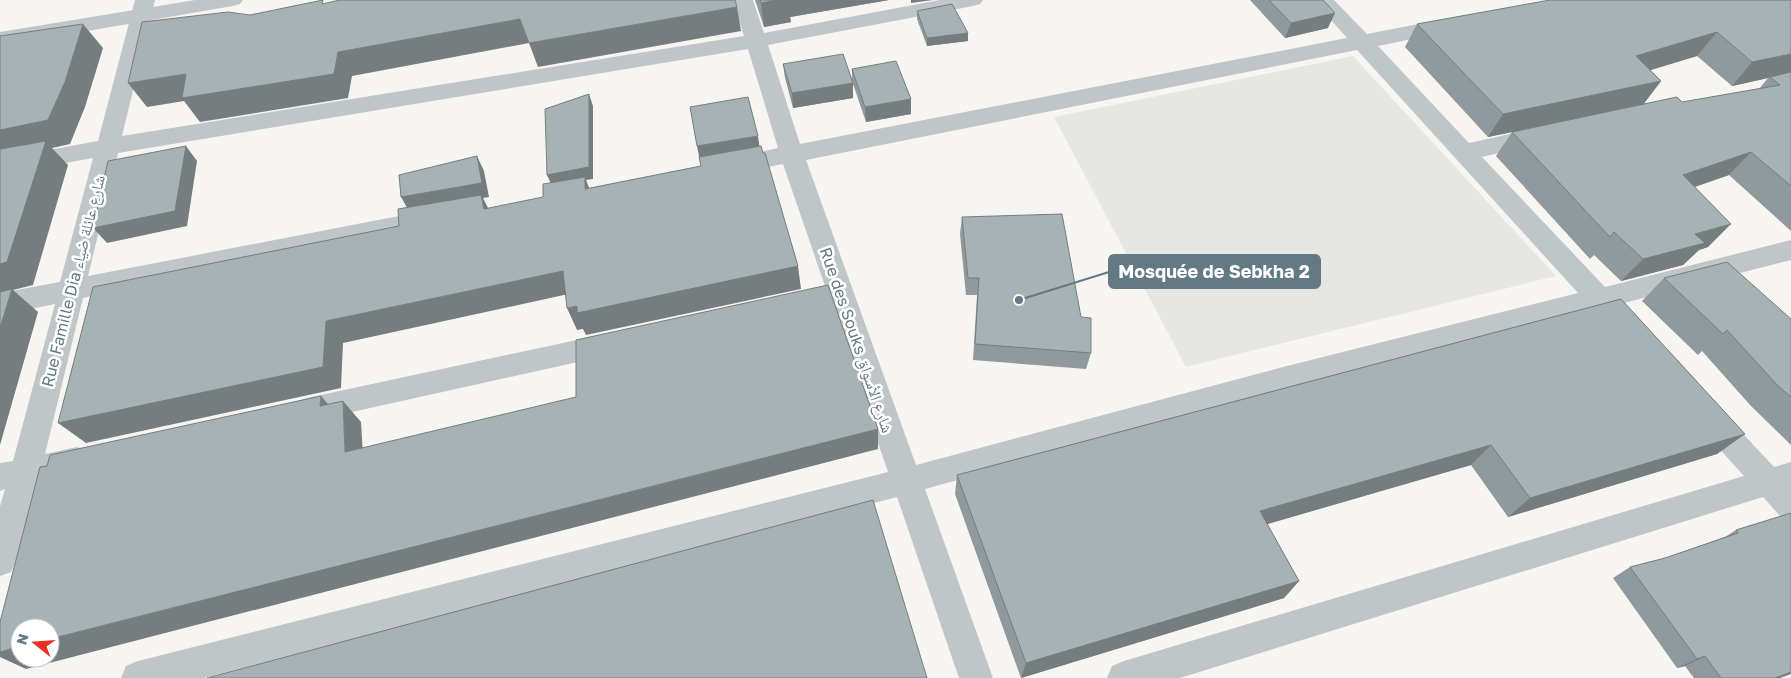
<svg xmlns="http://www.w3.org/2000/svg" width="1791" height="678" font-family="'Golos Text','Noto Naskh Arabic',sans-serif">
  <style>
    .built { fill: #e6e7e5 }
    .lines { fill: none; stroke-linecap: round; stroke-linejoin: round }
    .minor { fill: #c0c6c8; fill-rule: evenodd }
    .tertiary { fill: #c0c6c8; fill-rule: evenodd }
    .wall { fill: #90999c; fill-rule: evenodd }
    .shaded-wall { fill: #757d7f }
    .building { fill: #a7b2b5; stroke: #757d7f }
    .labels { text-anchor: middle; dominant-baseline: central; stroke-width: 5; stroke-linejoin: round; paint-order: stroke }
    .street-label { font-size: 16px; fill: #637a84; stroke: #fff }
    .leader { fill: none; stroke: #637a84; stroke-width: 2 }
    .callout-dot { fill: #637a84; stroke: #fff; stroke-width: 2 }
    .callout { fill: #637a84; stroke: #637a84; stroke-width: 2 }
    .callout-label { font-size: 18px; text-anchor: middle; font-weight: bold; fill: #fff }
  </style>
  <rect width="100%" height="100%" fill="#f6f5f2"/>
  <path class="built" d="M1353,56L1556,276L1186,367L1054,117Z"/>
  <g class="lines">
    <path class="minor" d="M135,0H155L122,136L744,36L733,0H753L764,33L940,0H983L980,4L973,6L768,45L800,144L1347,38L1313,0H1334L1367,34L1449,18L1456,20L1460,25L1456,30L1378,46L1469,143L1542,127L1550,129L1554,135L1550,141L1482,157L1605,287L1791,240V260L1620,304L1622,309L1619,317C1608,320 1602,319 1594,311L1283,391L925,489L993,678H959L897,497L204,678H121L126,666L138,661L888,472L831,305L795,314L786,310L782,303L786,296L825,286L783,164L731,174L723,172L719,166L723,160L778,148L748,49L118,153L88,276L435,209L444,211L448,218L444,225L435,227L83,298L45,454L77,447L88,451L92,460L88,469L37,482L16,561L11,572L0,576V506L5,489L0,491V463L13,461L55,304L0,315V293L60,282L93,158L0,175V159L98,141ZM1357,50L1578,293L1283,367L916,465L806,160Z
      M614,332L624,335L628,343L624,351L614,354L307,422L297,419L293,410L297,401L307,398Z
      M1708,404L1718,407L1774,467L1791,462V520L1780,516L1763,497L1180,678H1107L1112,666L1124,661L1744,476L1698,425L1693,416L1698,407Z"/>
    <path class="tertiary" d="M195,0H243L240,4L233,6L0,46V32Z"/>
  </g>
  <path class="wall" d="M755,0H889L790,17L791,22L764,27Z
    M1250,0H1323L1328,28L1285,38Z
    M1791,0V231L1729,175L1695,187L1708,247L1699,250L1683,265L1621,281L1594,255L1590,259L1496,156L1512,132L1567,120L1488,137L1405,47L1417,24ZM1697,56L1732,86L1768,78L1759,89L1682,102L1643,104L1661,81L1650,70Z
    M917,11L968,33V41L927,46L917,19Z
    M783,64L852,82V69L911,114L866,122L853,84V98L793,108L785,78Z
    M962,217L1081,317L1091,353L1086,369L973,360L977,295H966L960,234Z
    M1664,278L1791,319V445L1751,406L1702,351L1698,355L1642,301Z
    M1621,299L1745,434L1717,454L1508,517L1471,465L1267,524L1299,581L1284,598L1021,678L955,494L957,475Z
    M1791,513L1780,678H1694L1685,666L1677,668L1613,578L1630,567L1665,558L1725,537L1736,530Z"/>
  <path class="shaded-wall" d="M776,0H889L790,17L791,22L764,27L761,3Z
    M911,0H933L911,3Z
    M737,7L741,31L538,67L529,43Z
    M1335,13L1328,28L1285,38L1291,23Z
    M520,19L529,43L352,76L348,98L200,122L184,101L147,107L128,83L186,74L338,52Z
    M83,24L103,48L85,107L70,144L52,148L68,165L33,285L13,290L38,312L0,445V130Z
    M1717,32L1697,56L1618,80L1636,56Z
    M968,33V41L927,46V38Z
    M1791,54V74L1770,77L1768,78L1732,86L1752,62Z
    M1661,81L1643,105L1488,137L1503,114Z
    M853,83V98L793,108L792,93Z
    M589,94L593,106V179L586,180L594,200L552,186L547,175Z
    M911,99V114L866,122L865,107Z
    M758,136L760,150L700,161L697,146Z
    M186,146L197,161L187,226L107,243L93,228Z
    M1751,152L1729,175L1662,198L1683,175Z
    M477,156L484,171L489,197L483,198L493,218L409,211L401,197Z
    M1731,224L1708,247L1699,250L1683,265L1621,281L1643,259L1695,234Z
    M798,266L801,289L586,335L583,329L577,330L567,308Z
    M563,271L573,293L343,343L341,388L86,443L58,423L326,321Z
    M321,396L339,417L320,406Z
    M343,401L361,422L364,472L345,452Z
    M878,429V449L26,669L0,657V652L20,646V658H50V639Z
    M1745,434L1717,454L1508,517L1530,498Z
    M1491,445L1471,465L1247,530L1260,511Z
    M1299,581L1284,598L1021,678L1026,663Z
    M1705,656L1685,666L1677,668L1697,659Z
    M1791,672V674L1780,678H1775Z"/>
  <path class="building" d="M323,0L322,4L340,0H735L737,7L529,43L520,19L338,52L334,74L182,98L186,74L128,83L142,22L228,12L250,15Z
    M760,0H776L761,3Z
    M1269,0H1323L1335,13L1291,23Z
    M1550,0H1791V54L1752,62L1717,32L1636,56L1661,81L1503,114L1417,24Z
    M952,4L968,33L927,38L917,11Z
    M83,24L65,82L48,120L0,130V36Z
    M843,54L853,83L792,93L783,64Z
    M896,61L911,99L865,107L852,69Z
    M1791,72V186L1751,152L1683,175L1731,224L1695,234L1705,243L1643,259L1614,232L1610,237L1512,132L1677,97L1682,102L1780,85L1770,77Z
    M589,94V167L547,175L545,109Z
    M748,97L758,136L697,146L690,107Z
    M46,141L7,262L0,264V149Z
    M186,146L175,211L93,228L108,161Z
    M761,146L763,153H765L798,266L577,313V306L567,308L563,271L326,321L323,367L58,423L93,287L399,226L398,209L481,195L484,209L543,197V184L585,177V189L701,166L699,157Z
    M477,156L482,183L401,197L399,175Z
    M1062,214L1081,317L1091,318V353L975,344L979,278H968L962,217Z
    M1727,262L1791,319V397L1778,386L1727,330L1723,334L1664,278Z
    M828,285L878,429L50,639V628H20V646L0,652V622L40,467L47,466L50,455L321,396L320,406L343,401L345,452L576,397V340Z
    M12,289L0,328V292Z
    M1621,299L1745,434L1530,498L1491,445L1260,511L1299,581L1026,663L957,475Z
    M873,500L927,678H207Z
    M1791,513V672L1775,678H1721L1705,656L1697,659L1630,567L1665,558L1738,533L1736,530Z"/>
  <g class="labels">
    <g class="street-label">
      <text transform="translate(73 281) rotate(-76)">Rue Famille Dia شارع عائلة ضياء</text>
      <text transform="translate(857 340) rotate(71)">Rue des Souks شارع الأسواق</text>
    </g>
  </g>
  <path class="leader" d="M1019 300L1109 272"/>
  <circle class="callout-dot" cx="1019" cy="300" r="5"/>
  <rect class="callout" x="1109" y="255" width="211" height="33" rx="5"/>
  <g class="callout-label">
    <text x="1214" y="278">Mosquée de Sebkha 2</text>
  </g>
  <g transform="translate(35 643) rotate(287)"><circle r="24" fill="#ffffff" stroke="#c1cace"/>
  <path d="M0-4L9 19L0 12L-9 19Z" fill="#e92f1f"/>
  <text y="-8" font-size="14" font-weight="bold" text-anchor="middle" fill="#637a84">N</text>
  </g>
</svg>
